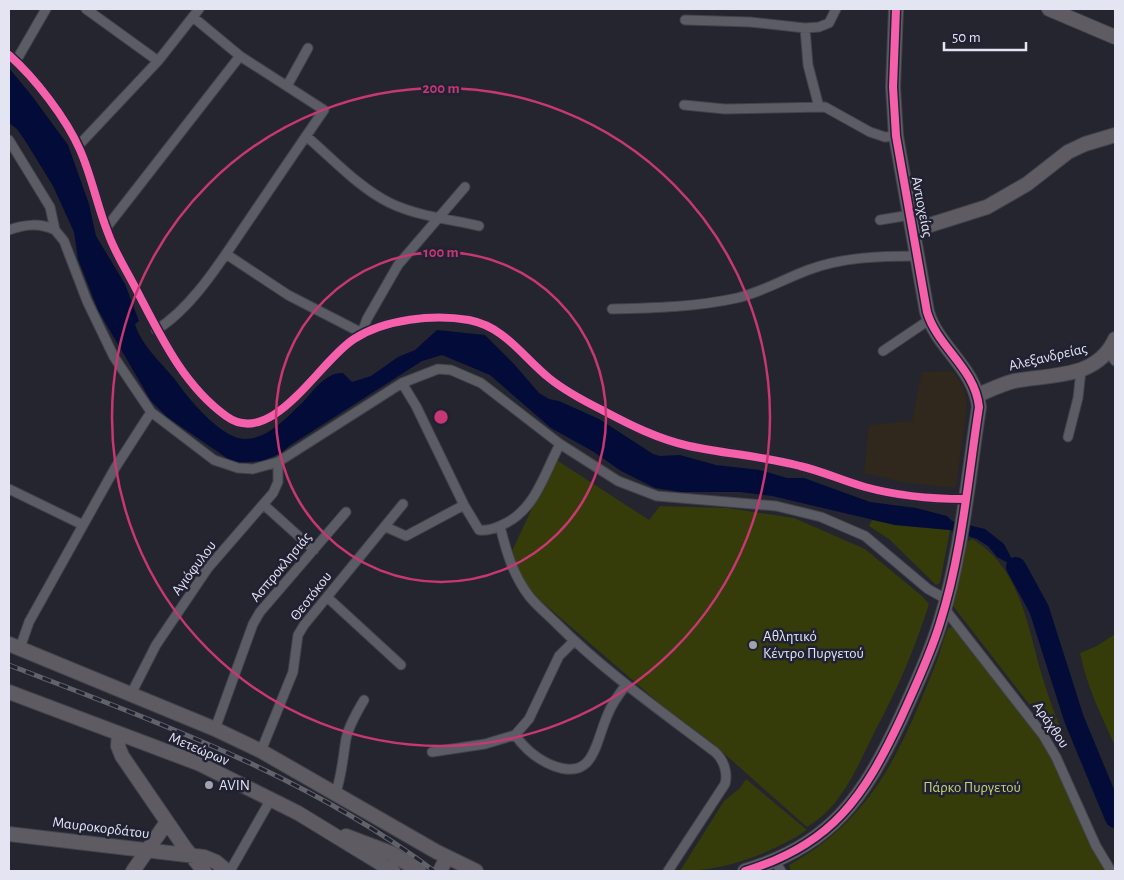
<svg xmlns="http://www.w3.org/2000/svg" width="1124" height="880" font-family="'Alegreya Sans',sans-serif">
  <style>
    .education { fill: #30281c }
    .green { fill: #353b09 }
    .water { fill: #030c38 }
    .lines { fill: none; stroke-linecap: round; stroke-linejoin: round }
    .river { stroke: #030c38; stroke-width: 20 }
    .street-casing { stroke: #41424b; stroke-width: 11 }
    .secondary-casing { stroke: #41424b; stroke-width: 16 }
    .street { stroke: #5c5c65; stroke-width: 9 }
    .secondary { stroke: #5e5c62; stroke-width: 14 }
    .rail-casing { stroke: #62636a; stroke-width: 5 }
    .rail { stroke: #202133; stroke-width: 3; stroke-dasharray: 9; stroke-linecap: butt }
    .cycleway-casing { stroke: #202133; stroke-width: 11 }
    .cycleway { stroke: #f560ab; stroke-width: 8 }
    .ring { fill: none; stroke: #c73772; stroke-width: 2.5 }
    .poi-dot { fill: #a0a2ae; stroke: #202133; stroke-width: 2 }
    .labels { text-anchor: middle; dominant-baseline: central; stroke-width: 5; stroke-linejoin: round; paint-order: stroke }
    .street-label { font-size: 15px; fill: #e3e5f2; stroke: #202133 }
    .poi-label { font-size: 15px; fill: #e3e5f2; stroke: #202133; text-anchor: start }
    .park-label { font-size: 15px; fill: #c5d272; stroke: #202133 }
    .centre { fill: #c73772; stroke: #202133; stroke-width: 2.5 }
    .ring-label { font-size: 15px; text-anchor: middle; font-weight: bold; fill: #c73772; stroke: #202133; stroke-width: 5; stroke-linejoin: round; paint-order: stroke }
  </style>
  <rect width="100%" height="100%" fill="#24252f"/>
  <path class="education" d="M953,371L964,389L967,405L956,488L907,483L864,473L869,425L912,421L922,372Z"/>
  <path class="green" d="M555,459L649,520L660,506L728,508L794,518L865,549L922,596L929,604C913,654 897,690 873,735C856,770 841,807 807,827L711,742L659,703L541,601L521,580L512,551Z
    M872,520L895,525L950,530L940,583L936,585L889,539L869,526Z
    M972,539C1018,565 1027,622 1040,669C1047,693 1056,719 1067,742L1060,744L953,606L967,542Z
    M955,626C986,667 1023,706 1049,751C1070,790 1082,833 1106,871H791L789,865C872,819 900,753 934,668C940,655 942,641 948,628Z
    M1115,634V746C1101,714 1087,688 1080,653L1097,646Z
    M746,779L807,830C771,854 724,871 680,871L724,801L740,788Z"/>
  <path class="water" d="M9,68L32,96L68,145L89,204L96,236L125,284L139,321L135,324C142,348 165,365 179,385C191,402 223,439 245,439C268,439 287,417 302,403C313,392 325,372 343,373L352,382L371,376L398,357L415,350L437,330L485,335L514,364L539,393L549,399L559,401L599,419L653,454L660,456L680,455L716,465L760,470L787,478H804L870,502L916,508L947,516L952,521L985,529L1004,544L1016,567L997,557L988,546L977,539L950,530L895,525L772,496L740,492H681L655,488L621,471L594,452L551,428L490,375L442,355L422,361L289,446L281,453L263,461L234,463L167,417L151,401L98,310L78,259L74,232L53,186L26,142L17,129L9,123Z"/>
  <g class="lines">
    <path class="river" d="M1016,567L1039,609L1074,719L1115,818"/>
    <defs>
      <path id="street" d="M86,9L158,61
        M685,20L750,22L805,28L819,27L829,23L836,9
        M805,28L808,65L819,107
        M9,55C35,78 66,118 80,150C92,177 97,206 108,233C115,253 127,271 136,289C160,335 183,385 226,416C272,450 319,361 354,339C385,319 433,314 469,320C505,327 522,356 549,378C565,391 584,401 602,410C630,425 658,439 689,446C726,454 763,456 800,466C822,471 843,481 865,487C898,496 931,499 964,499
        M16,61L46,9
        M287,86L308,48
        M684,105L725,109L825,107L870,132L885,137L896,136
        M306,136C332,158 359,188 390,203C417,216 449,219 479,226
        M9,140L50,207L55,230L64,241L87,301L114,357L151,412L214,460L238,468L253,469L278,462L402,383L438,369L451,370L481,383L560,444L618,481L657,496L776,506L821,517L865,536L928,589L946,599
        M78,146L158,61L199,9
        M880,220L910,215
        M106,228L240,56
        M9,230C24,224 41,223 55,230
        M226,254L288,295L360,332
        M612,309C654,308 696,307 737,298C762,292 784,279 808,270C843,257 881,256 917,256
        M156,330C194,307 224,256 249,220C274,183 299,146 324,110L240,56L193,17
        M361,335L367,319L398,265L465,187
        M883,351L929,320
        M1109,352L1115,361
        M402,383L416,406L464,505L479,530C487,531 494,529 502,525C535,511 544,474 560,444
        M1068,437L1078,398L1081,370
        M9,489L83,525
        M264,505L314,550
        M500,526C506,551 513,575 529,596C537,606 547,614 556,623C604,671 661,711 715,752C724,760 728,773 725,784L668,871
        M386,527L406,536L464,505
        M327,597L401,665
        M944,608L1043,735L1056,757L1096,846L1111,871
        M20,648L29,622L115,468L151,412
        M131,694L156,645L208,568L273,493L278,482V462
        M215,729L253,624L260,612L346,512
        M515,735C525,749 538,760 554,766C595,781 595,742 608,714C612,703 619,694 626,685
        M261,751L293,672L298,635L304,625L403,504
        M432,752L485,744L515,735L529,719L559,656L574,641
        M336,792C342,774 343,757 346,739C349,725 357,712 364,700
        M775,861L781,871
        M230,871L271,799"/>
      <path id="secondary" d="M1049,9L1115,37
        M914,230L987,207L1027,184L1068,152L1085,144L1115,135
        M978,395C990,390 1002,384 1014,381C1052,374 1097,379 1115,339
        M9,644L215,729L261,751L437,852L476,871
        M9,692L200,764L298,813L393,871
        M119,734L118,746L122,756L185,848L204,871
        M9,834L204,857L216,862L227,871
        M346,836L391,853L419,871
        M133,871L167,822
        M440,871L447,857
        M745,871C832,845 864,797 901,718C915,687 930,656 940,623C962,554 968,478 979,407C975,368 938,348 927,312L896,136L893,87L896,9"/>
    </defs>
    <use href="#street" class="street-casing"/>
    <use href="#secondary" class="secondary-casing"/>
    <use href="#street" class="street"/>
    <use href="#secondary" class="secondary"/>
    <defs>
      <path id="rail" d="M9,665C156,722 306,775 434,871"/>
    </defs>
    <use href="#rail" class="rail-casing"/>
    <use href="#rail" class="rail"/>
    <defs>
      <path id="cycleway" d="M9,55C35,78 66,118 80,150C92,177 97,206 108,233C115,253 127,271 136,289C160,335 183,385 226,416C272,450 319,361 354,339C385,319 433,314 469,320C505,327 522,356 549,378C565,391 584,401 602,410C630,425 658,439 689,446C726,454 763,456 800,466C822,471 843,481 865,487C898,496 931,499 964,499
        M745,871C832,845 864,797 901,718C915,687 930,656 940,623C962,554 968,478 979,407C975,368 938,348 927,312L896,136L893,87L896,9"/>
    </defs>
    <use href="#cycleway" class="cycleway-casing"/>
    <use href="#cycleway" class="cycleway"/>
  </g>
  <g class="ring">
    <circle cx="441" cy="417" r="165"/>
    <circle cx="441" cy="417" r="329"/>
  </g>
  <g class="poi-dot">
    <circle cx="753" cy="645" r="5"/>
    <circle cx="209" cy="785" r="5"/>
  </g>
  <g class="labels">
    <g class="street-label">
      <text transform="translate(922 207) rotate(79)">Αντιοχείας</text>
      <text transform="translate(1048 357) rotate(-13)">Αλεξανδρείας</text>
      <text transform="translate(281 567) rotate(-50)">Ασπροκλησιάς</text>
      <text transform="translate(194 568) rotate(-53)">Αγιόφυλου</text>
      <text transform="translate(311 596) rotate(-52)">Θεοτόκου</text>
      <text transform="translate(1051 725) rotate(56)">Αράχθου</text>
      <text transform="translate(199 749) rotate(23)">Μετεώρων</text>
      <text transform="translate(101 828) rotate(7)">Μαυροκορδάτου</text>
    </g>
    <g class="poi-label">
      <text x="763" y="636">Αθλητικό<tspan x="763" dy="17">Κέντρο Πυργετού</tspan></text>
      <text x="219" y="785">AVIN</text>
    </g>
    <g class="park-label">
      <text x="972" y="787">Πάρκο Πυργετού</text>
    </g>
  </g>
  <circle cx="441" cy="417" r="8" class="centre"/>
  <g class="ring-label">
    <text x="441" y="93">200 m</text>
    <text x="441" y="257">100 m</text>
  </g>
  <rect width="1124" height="880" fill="none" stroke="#e3e5f2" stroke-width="20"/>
  <path d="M944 42v8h82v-8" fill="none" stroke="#e3e5f2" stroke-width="2.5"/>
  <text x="952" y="42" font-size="15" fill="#e3e5f2" stroke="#202133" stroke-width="4" paint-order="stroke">50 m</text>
</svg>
